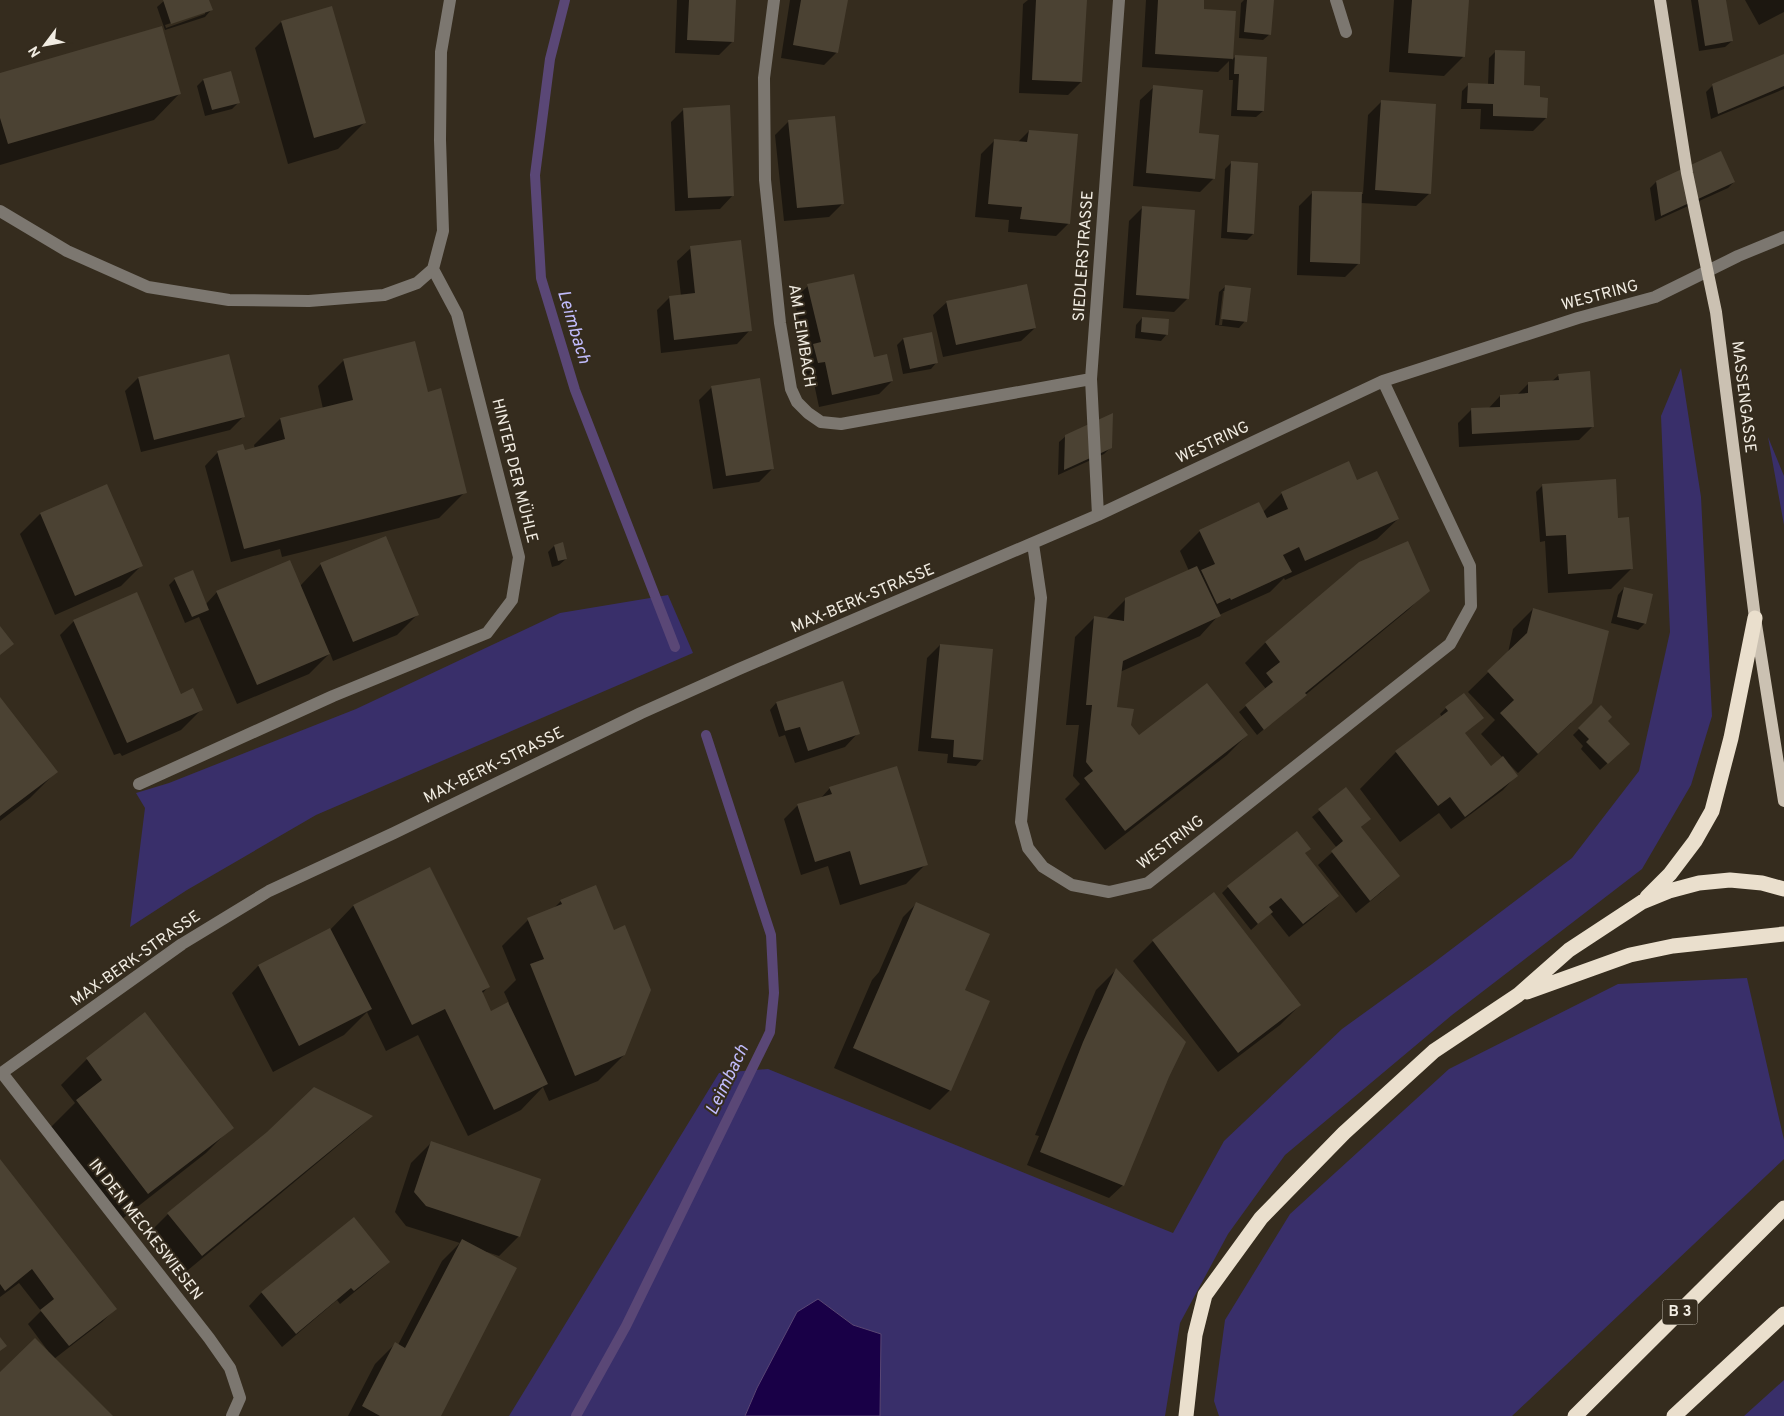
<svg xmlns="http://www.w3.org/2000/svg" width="1784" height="1416" font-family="Overpass,sans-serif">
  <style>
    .green { fill: #392f6a }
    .water { fill: #190047; stroke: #5a4776 }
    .shadow { fill: #0007; fill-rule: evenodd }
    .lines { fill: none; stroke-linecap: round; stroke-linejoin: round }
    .stream { stroke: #5a4776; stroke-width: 10 }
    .building { fill: #4b4233 }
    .minor { stroke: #7c7770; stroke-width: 12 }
    .major { stroke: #cbc1b2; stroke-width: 12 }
    .highway { stroke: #eadfcd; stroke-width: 15 }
    .labels { text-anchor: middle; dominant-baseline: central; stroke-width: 4; stroke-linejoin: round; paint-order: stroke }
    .shield { fill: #352c1e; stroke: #b9b2a7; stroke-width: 1 }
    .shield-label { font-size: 15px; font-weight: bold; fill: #f1ece2 }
    .street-label { font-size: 16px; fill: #f1ece2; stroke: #352c1e }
    .water-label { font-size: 18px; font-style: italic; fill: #c1bcfc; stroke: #352c1e }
  </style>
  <rect width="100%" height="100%" fill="#352c1e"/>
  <path class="green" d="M1681,368L1701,497L1712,716L1691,785L1642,869L1452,1015L1285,1155L1228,1234L1180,1323L1165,1416H880L881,1334L853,1325L818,1299L757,1388L745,1416H509L719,1073L768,1069L1173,1233L1224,1141L1342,1029L1432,964L1572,858L1639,771L1670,632L1661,416Z
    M1768,437L1784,476V525Z
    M668,595L693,653L316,815L187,890L130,927L145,808L136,793L169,783L356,709L560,613Z
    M1747,978L1784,1140V1159L1512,1416H1219L1214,1401L1225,1320L1290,1214L1449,1069L1618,984Z
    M1784,1380V1416H1744Z"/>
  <path class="water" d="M818,1299L853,1325L881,1334L880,1416H745L757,1388L797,1312Z"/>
  <path class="shadow" d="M165,0H208L211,10L205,17L165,30L157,7ZM205,12V14L166,28L165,25Z
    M677,0H735L732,42L719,55L675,53Z
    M790,0H846L837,52L824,65L781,58Z
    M1028,0H1085L1081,82L1068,95L1019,93L1023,4Z
    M1146,0H1203V10L1235,12L1232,60L1236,56L1263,111L1256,117L1231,116L1233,80H1229V61L1218,72L1142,67Z
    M1244,0H1273L1270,34L1263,40L1239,38L1241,3Z
    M1394,0H1468L1464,56L1444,76L1389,72Z
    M1691,0H1725L1732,41L1725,47L1699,51Z
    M1745,0H1784V12L1759,25Z
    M281,22L364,123L338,149L288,164L255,48Z
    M1496,51L1523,84L1538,98L1546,118L1533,131L1480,129L1481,109H1461L1462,91L1469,84L1488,85L1489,58Z
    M1784,55V89L1711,119L1706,92L1713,85Z
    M0,74L180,93L154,120L0,165Z
    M203,80L238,103L232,109L205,116L197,86Z
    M1154,87L1198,134L1214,178L1200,192L1133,186L1140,100Z
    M1381,102L1430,193L1416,206L1361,203L1359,263L1345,277L1297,275L1299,206L1313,192L1363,194L1368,115Z
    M684,109L733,195L720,209L675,211L671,122Z
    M789,121L842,204L829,217L784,221L775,135Z
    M1029,131L1069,223L1056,236L1008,232L1009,220L975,217L981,154L994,141L1017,143Z
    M1231,163L1253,234L1247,240L1221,238L1225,169Z
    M1656,182H1734L1728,188L1655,221L1650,188Z
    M1143,207L1187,299L1174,312L1123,308L1129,221Z
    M691,248L750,330L737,344L661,353L657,310L670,297L681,296L677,261Z
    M808,286L892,381L879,394L819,407L812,374L804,376L801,359L807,353L794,299Z
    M1226,286L1245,321L1239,328L1215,325L1219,292ZM1223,291H1226L1222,325H1219Z
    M947,302L1035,328L1021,341L943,357L933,315Z
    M1142,318L1167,334L1161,341L1135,338L1136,325Z
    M903,339L937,362L931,369L903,374L897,345Z
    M344,360L427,393L465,492L439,518L282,557L280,549L231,562L205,466L218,452H245L255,449L254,445L280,419L323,409L318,386Z
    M1559,375L1593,426L1579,440L1459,447L1458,423L1471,410L1488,409L1500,396L1517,395L1528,384L1551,382Z
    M138,378L244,416L230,430L141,452L125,391Z
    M712,387L773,468L759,482L713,489L699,400Z
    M1066,436L1110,448L1104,454L1058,475L1059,442Z
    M1357,482L1398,519L1377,539L1285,580L1284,578L1270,592L1219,615L1200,636L1120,672L1116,706L1139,737L1247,735L1227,755L1105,850L1065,799L1080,784L1073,776L1079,725H1066L1075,637L1095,617L1106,619L1126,599L1189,571L1180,551L1200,531L1263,512L1282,493Z
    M1543,485L1617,519L1631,569L1611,589L1548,593L1545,541L1540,542L1536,492Z
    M106,486L141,566L121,586L55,615L20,534L40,514Z
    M554,546L566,559L559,565L552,567L548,552Z
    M1360,563L1428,590L1408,610L1257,735L1239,712L1266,689L1245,663L1265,643Z
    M321,564L417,615L397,635L333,661L330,653L309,674L237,704L199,617L185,623L169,585L175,579L206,604L217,592L300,586Z
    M1624,588L1645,623L1638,630L1611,623L1618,595Z
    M1533,609L1571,723L1518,773L1509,764L1508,765L1516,776L1503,790L1451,829L1439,813L1400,842L1360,789L1396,752L1442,717L1440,714L1446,708L1482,718L1464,733L1490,767L1503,758L1481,734L1495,720L1468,692L1508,653L1513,629Z
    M74,621L180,695L201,710L181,730L122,756L120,753L114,755L60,635Z
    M940,645L982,759L976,766L947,763L948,754L918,751L927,658Z
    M842,682L858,733L845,747L795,763L785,735L779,737L770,710L776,703Z
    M0,699L56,772L30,798L0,821Z
    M1601,707L1607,721L1628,744L1600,770L1581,749L1583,746L1573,735Z
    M830,788L926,864L906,884L840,905L828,866L801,875L784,819L798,805L820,799Z
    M1346,789L1370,819L1360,828L1399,876L1385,889L1356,913L1318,865L1337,848L1312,817Z
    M1304,853L1337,896L1324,909L1289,937L1270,913L1251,930L1222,893L1228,887Z
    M430,868L488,987L482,994L491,1012L509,1003L504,992L516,980L502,946L528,920L552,910L561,901L614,931L624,1055L598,1081L549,1101L543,1087L521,1110L468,1136L418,1035L386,1051L367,1012L344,1035L273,1072L232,993L258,966L329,931L353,906Z
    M1214,894L1300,1005L1280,1025L1218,1072L1133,961L1153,941Z
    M916,904L963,991L950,1090L930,1110L834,1068L872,980L879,972L903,917Z
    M1116,970L1168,1076L1123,1185L1109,1198L1027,1165L1039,1136L1035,1135L1064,1064L1096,990Z
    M87,1059L232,1127L206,1153L122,1219L51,1127L75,1103L61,1085Z
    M371,1116L358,1129L280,1194L182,1275L148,1234L168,1214Z
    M431,1143L519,1236L499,1256L487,1252L439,1416H348L375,1364L395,1344L398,1345L442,1261L460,1243L406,1226L395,1212L411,1163Z
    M0,1161L115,1309L102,1322L54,1359L111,1416H0V1374L48,1351L28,1324L41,1311L19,1283L0,1297Z
    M389,1262L375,1275L340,1304L337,1300L282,1347L249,1306L262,1292Z"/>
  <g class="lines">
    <path class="stream" d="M565,0L550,59L535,175L541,278L575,390L675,647
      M576,1416L626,1326L770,1032L774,993L771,935L706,735"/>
  </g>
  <path class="building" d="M163,0H209L213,10L171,24Z
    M689,0H736L734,42L687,40Z
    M801,0H848L838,53L793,45Z
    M1036,0H1087L1082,82L1032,80Z
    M1158,0H1204V9L1236,11L1233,59L1155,54Z
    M1247,0H1274L1271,35L1244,32Z
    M1412,0H1469L1465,57L1408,53Z
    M1698,0H1726L1733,41L1705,46Z
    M332,6L366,123L314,138L281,21Z
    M162,26L181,94L8,144L0,118V73Z
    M1495,50L1525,51L1524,85L1540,86V97L1548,98L1547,118L1493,116V104L1467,103L1468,83L1494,84Z
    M1784,54V86L1718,114L1712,84Z
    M1235,55L1267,57L1264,111L1237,110L1239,74H1234Z
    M231,71L240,103L212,110L203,79Z
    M1153,85L1203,90L1199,133L1219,135L1215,179L1146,173Z
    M1381,100L1436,104L1431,194L1375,190Z
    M730,105L734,196L688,198L683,108Z
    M835,116L844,204L797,208L788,120Z
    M1029,130L1078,134L1070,224L1020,219L1022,207L988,204L994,139L1027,142Z
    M1721,151L1735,182L1661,216L1656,181Z
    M1231,161L1258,163L1254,234L1227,232Z
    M1312,191L1362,192L1360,264L1310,262Z
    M1142,206L1195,210L1189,299L1136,295Z
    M741,240L752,331L674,340L669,296L695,293L690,246Z
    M854,274L874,357L887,354L893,381L832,395L825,362L818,363L813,344L821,342L807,284Z
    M1027,284L1036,328L956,345L946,301Z
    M1225,285L1251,288L1247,322L1221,319Z
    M1142,317L1169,319L1168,335L1141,332Z
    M932,332L938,363L910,369L903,338Z
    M415,341L428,392L441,388L467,493L244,549L217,451L243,444L245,450L285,439L280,418L353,400L343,359Z
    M229,354L245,417L154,440L138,377Z
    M1590,371L1594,427L1472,434L1471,408L1500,407V395L1528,393V382L1559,380L1558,374Z
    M760,378L774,469L726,476L711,386Z
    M1113,413L1112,448L1064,470L1065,435Z
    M1349,461L1357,480L1377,471L1399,519L1305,561L1299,547L1283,555L1292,572L1231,600L1230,598L1217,604L1201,570L1215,564L1199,530L1259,502L1267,518L1283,511L1288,509L1281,492Z
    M1616,479L1618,518L1629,517L1633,569L1568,574L1566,535L1546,536L1542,484Z
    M107,484L143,566L75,596L40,513Z
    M386,536L419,615L353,642L320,563Z
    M1408,541L1430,591L1305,693L1307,695L1264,730L1245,705L1273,682L1266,673L1280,662L1265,642L1359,562Z
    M563,542L567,559L558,561L554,545Z
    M290,560L330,654L257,685L216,591Z
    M1197,566L1221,616L1123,661L1117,707L1134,709L1131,725L1139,735L1207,683L1248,735L1125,831L1084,778L1093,771L1086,762L1092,705H1086L1094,616L1124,621L1125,598Z
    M193,570L209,610L192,617L174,578Z
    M1624,587L1653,594L1646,624L1617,617Z
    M137,592L181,694L193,688L203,710L127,743L73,620Z
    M1533,608L1609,631L1592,703L1538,754L1500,713L1514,700L1487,671L1527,633Z
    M0,626L14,644L0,655Z
    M940,644L993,649L983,760L953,757L954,740L931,738Z
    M843,681L860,734L808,751L800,727L785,731L776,702Z
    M1464,693L1484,718L1465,733L1491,766L1503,756L1518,776L1465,817L1450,797L1438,806L1395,751L1448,711L1445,707Z
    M0,697L58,772L0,816Z
    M1601,705L1612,717L1608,721L1630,744L1608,764L1586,742L1589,739L1578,728Z
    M897,766L928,865L860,885L850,851L815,862L797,804L832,794L829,787Z
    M1346,787L1371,819L1361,827L1400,876L1370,901L1331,851L1343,841L1318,809Z
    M1297,831L1311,849L1305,853L1339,896L1303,924L1281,898L1269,907L1273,912L1258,924L1227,886Z
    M430,867L490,987L482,991L491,1011L508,1002L548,1084L494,1110L445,1009L412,1025L353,905Z
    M596,885L614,930L625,925L651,990L625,1055L575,1076L530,964L544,959L527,918L562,904L560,900Z
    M1214,892L1301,1005L1238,1053L1152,940Z
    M916,902L990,934L965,990L990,1001L951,1091L853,1048Z
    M330,928L372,1009L299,1046L258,965Z
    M1116,968L1186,1042L1169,1077L1124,1186L1040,1152L1083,1042Z
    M145,1012L234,1128L148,1194L76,1100L102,1080L86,1058Z
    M314,1087L373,1116L202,1256L167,1213L267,1132Z
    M431,1141L541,1179L520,1237L426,1206L414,1192Z
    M0,1159L117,1309L69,1346L40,1310L54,1299L32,1269L5,1291L0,1284Z
    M354,1217L390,1262L354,1291L351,1288L296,1334L261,1292Z
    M462,1239L517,1268L441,1416H380L362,1406L395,1342L405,1348Z
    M0,1337L7,1346L0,1351Z
    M35,1338L113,1416H0V1372Z"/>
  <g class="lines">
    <path class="minor" d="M774,0L764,78L765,180L780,323L791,389L797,402L808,413L821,422L841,424L1091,379
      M1336,0L1346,32
      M0,211L67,251L148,287L229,300L309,301L384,295L417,283L433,269
      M1098,515L1091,379L1119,0
      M1033,544L1041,598L1021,822L1028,848L1043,867L1072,885L1109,892L1148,883L1450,644L1471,606L1470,566L1383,381
      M139,784L333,696L487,633L512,600L519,557L457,314L433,269L443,231L440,140L441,52L450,0
      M2,1073L209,1338L230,1368L240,1398L232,1416
      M0,1074L182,944L269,891L394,833L641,713L739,669L1098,515L1383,381L1578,318L1655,297L1738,256L1784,237"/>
    <path class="major" d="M1660,0L1687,173L1716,312L1755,618L1784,801"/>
    <path class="highway" d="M1647,897L1670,874L1695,841L1712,811L1731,738L1755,618
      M1527,992L1630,955L1673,946L1784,934
      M1186,1416L1195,1335L1205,1295L1261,1218L1344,1133L1434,1051L1518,995L1569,950L1642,902L1669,891L1699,883L1730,880L1762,883L1784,889
      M1575,1416L1784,1208
      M1674,1416L1784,1314"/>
  </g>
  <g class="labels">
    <rect class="shield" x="1662.5" y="1299.5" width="35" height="25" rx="4"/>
    <g class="shield-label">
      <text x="1680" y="1312">B 3</text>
    </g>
    <g class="street-label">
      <text transform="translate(1084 256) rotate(-86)">SIEDLERSTRASSE</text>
      <text transform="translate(1600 296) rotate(-15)">WESTRING</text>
      <text transform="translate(801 336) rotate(81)">AM LEIMBACH</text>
      <text transform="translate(1743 397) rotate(83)">MASSENGASSE</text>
      <text transform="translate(1213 443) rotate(-25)">WESTRING</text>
      <text transform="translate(514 471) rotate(76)">HINTER DER MÜHLE</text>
      <text transform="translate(863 599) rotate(-23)">MAX-BERK-STRASSE</text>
      <text transform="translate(494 766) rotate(-26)">MAX-BERK-STRASSE</text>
      <text transform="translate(1171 843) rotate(-37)">WESTRING</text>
      <text transform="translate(136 959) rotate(-35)">MAX-BERK-STRASSE</text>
      <text transform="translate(145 1230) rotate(52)">IN DEN MECKESWIESEN</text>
    </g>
    <g class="water-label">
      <text transform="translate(573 327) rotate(73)">Leimbach</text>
      <text transform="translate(728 1080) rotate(-64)">Leimbach</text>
    </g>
  </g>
  <g transform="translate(45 45) rotate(238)" stroke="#352c1e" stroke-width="4" paint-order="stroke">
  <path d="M0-4L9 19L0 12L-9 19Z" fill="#f1ece2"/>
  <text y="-8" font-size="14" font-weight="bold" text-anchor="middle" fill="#f1ece2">N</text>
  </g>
</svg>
